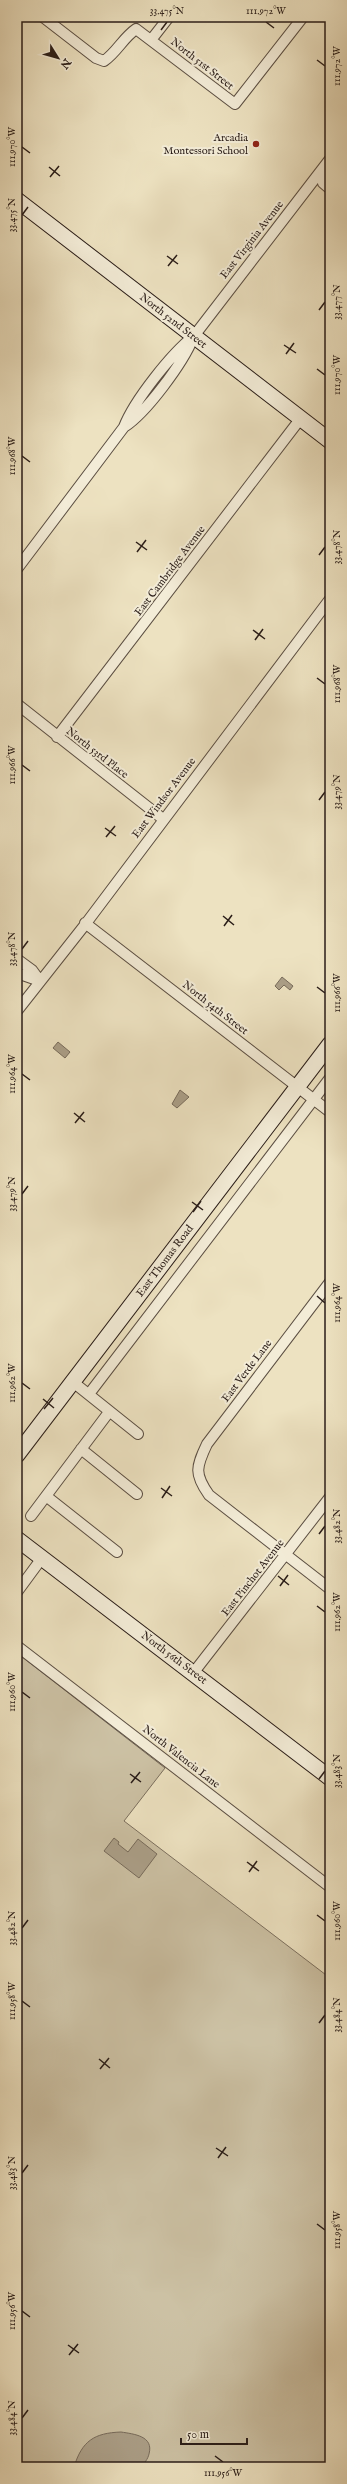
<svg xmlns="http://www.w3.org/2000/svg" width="347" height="2484" font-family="'IM FELL English',serif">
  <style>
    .green { fill: #ccc1a4; stroke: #7b6f5e }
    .water { fill: #ab9f88; stroke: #776b5b }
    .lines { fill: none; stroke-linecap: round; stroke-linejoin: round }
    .street-casing { stroke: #5b4e42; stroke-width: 12 }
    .secondary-casing { stroke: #2a1d18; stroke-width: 17 }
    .street { stroke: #f3ecd7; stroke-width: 10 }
    .secondary { stroke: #f3ecd7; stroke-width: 15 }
    .ticks { fill: none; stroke: #2a1d18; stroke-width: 1.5 }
    .poi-dot { fill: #8f2418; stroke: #f3ecd7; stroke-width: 1.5 }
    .labels { text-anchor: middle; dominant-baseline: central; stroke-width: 4; stroke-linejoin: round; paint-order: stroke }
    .street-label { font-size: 11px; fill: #2a1d18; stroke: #f3ecd7 }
    .poi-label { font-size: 11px; fill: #2a1d18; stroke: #f3ecd7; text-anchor: end }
    .neatline { fill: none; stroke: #2a1d18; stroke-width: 1.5 }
    .ticks-label { font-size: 10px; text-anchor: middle; fill: #2a1d18 }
  </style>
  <rect width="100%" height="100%" fill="#ede2c1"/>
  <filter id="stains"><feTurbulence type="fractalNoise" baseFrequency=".005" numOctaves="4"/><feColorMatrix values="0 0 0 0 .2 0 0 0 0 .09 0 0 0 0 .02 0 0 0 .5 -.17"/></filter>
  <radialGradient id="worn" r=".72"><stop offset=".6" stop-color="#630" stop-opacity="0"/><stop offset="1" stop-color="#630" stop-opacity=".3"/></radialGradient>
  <path class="green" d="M17,1653L165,1768L124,1821L330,1978V2467H17Z"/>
  <path class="water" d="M282,977L293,986L290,990L284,985L279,990L275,986Z
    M58,1042L70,1052L65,1058L53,1048Z
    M180,1090L189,1097L177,1108L172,1104Z
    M114,1838L119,1842L118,1844L128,1852L138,1839L157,1854L139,1878L104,1851Z
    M121,2432C134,2434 154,2436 149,2454C148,2459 144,2464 140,2467H74C82,2441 94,2433 121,2432Z"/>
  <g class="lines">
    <defs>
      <path id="street" d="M43,17L96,58L104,61C117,52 123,38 136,29L235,104L303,17
        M151,40L169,17
        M330,171H321L323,183L330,189
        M124,427C146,413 183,363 193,338
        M17,569L124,427C134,401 171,354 194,336L330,159
        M17,704L163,819
        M57,737L301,418
        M85,923L330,1112
        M17,959L32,970L40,981
        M17,973L40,981
        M17,1011L84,926L330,599
        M330,1282L207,1444C196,1467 194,1474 209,1495L330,1589
        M73,1382L138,1434
        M89,1394L330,1078
        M81,1449L137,1494
        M46,1496L117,1552
        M31,1516L109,1412
        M17,1592L42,1558
        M17,1646L330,1887
        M194,1672L330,1497"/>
      <path id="secondary" d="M17,200L330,441
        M17,1455L330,1044
        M17,1539L330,1778"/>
    </defs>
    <use href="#street" class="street-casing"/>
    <use href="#secondary" class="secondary-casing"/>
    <use href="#street" class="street"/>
    <use href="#secondary" class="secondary"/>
  </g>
  <path class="ticks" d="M266,22L274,28M161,30L167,22M317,60L325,66M22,147L30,153M49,167L60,176M50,177L59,166M22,215L28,207M167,256L178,264M168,266L177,255M319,310L325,302M284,345L296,353M286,354L294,343M317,369L325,375M22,456L30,462M136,542L147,550M137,552L146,540M319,555L325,547M253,630L265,639M255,640L263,629M317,678L325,684M22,765L30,771M319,800L325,792M105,828L116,836M106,837L115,826M223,916L234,925M224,926L232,915M22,949L28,941M317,987L325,993M22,1074L30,1080M74,1113L85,1122M75,1123L84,1112M22,1194L28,1186M192,1202L203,1210M193,1212L201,1201M317,1296L325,1303M22,1383L30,1389M43,1399L54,1408M44,1409L53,1398M161,1488L172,1496M162,1498L170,1486M319,1534L325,1526M278,1576L289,1585M280,1586L288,1575M317,1606L325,1612M22,1692L30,1698M130,1774L141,1782M319,1779L325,1771M131,1783L140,1772M247,1862L259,1871M249,1872L257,1861M317,1915L325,1921M22,1928L28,1920M22,2001L30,2007M319,2023L325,2015M99,2059L110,2068M100,2069L109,2058M216,2148L228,2156M218,2158L226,2147M22,2173L28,2165M317,2224L325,2230M22,2311L30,2317M68,2345L79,2353M69,2355L78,2344M22,2418L28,2410M215,2456L223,2462"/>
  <circle class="poi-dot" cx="256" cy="144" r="4"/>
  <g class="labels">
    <g class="street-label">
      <text transform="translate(202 64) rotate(38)">North 51st Street</text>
      <text transform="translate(252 240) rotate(-52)">East Virginia Avenue</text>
      <text transform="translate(173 321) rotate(38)">North 52nd Street</text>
      <text transform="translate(170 571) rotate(-53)">East Cambridge Avenue</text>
      <text transform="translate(97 753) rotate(38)">North 53rd Place</text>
      <text transform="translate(164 798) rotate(-53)">East Windsor Avenue</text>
      <text transform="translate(215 1008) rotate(38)">North 54th Street</text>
      <text transform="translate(165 1261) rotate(-53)">East Thomas Road</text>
      <text transform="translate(247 1371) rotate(-53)">East Verde Lane</text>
      <text transform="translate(253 1578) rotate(-52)">East Pinchot Avenue</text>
      <text transform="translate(174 1658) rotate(37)">North 56th Street</text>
      <text transform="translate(181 1757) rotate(38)">North Valencia Lane</text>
    </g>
    <g class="poi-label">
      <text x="248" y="138">Arcadia<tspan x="248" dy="13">Montessori School</tspan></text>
    </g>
  </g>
  <rect width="347" height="2484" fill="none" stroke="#ede2c1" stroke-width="44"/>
  <g transform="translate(58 58) rotate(127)" stroke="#f3ecd7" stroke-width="3" paint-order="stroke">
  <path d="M0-3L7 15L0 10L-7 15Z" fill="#2a1d18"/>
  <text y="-6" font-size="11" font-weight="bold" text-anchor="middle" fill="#2a1d18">N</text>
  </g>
  <path d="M181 2438v6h66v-6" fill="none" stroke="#2a1d18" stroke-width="2"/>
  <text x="187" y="2438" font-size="12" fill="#2a1d18" stroke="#f3ecd7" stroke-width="3" paint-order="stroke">50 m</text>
  <rect x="22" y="22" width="303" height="2440" class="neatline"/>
  <g class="ticks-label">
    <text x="167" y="14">33.475°N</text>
    <text x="266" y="14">111.972°W</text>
    <text transform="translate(336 66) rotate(-90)" y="4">111.972°W</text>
    <text transform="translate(11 147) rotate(-90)" y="4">111.970°W</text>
    <text transform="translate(11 215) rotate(-90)" y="4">33.475°N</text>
    <text transform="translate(336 302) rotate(-90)" y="4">33.477°N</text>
    <text transform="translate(336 375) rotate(-90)" y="4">111.970°W</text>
    <text transform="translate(11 456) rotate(-90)" y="4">111.968°W</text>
    <text transform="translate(336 547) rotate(-90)" y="4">33.478°N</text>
    <text transform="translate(336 684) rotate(-90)" y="4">111.968°W</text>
    <text transform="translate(11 765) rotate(-90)" y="4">111.966°W</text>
    <text transform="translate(336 792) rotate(-90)" y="4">33.479°N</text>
    <text transform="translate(11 949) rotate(-90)" y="4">33.478°N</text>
    <text transform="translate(336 993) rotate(-90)" y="4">111.966°W</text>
    <text transform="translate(11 1074) rotate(-90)" y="4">111.964°W</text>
    <text transform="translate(11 1194) rotate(-90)" y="4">33.479°N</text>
    <text transform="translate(336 1303) rotate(-90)" y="4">111.964°W</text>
    <text transform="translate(11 1383) rotate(-90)" y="4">111.962°W</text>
    <text transform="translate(336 1526) rotate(-90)" y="4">33.482°N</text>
    <text transform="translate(336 1612) rotate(-90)" y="4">111.962°W</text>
    <text transform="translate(11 1692) rotate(-90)" y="4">111.960°W</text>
    <text transform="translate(336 1771) rotate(-90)" y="4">33.483°N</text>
    <text transform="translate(336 1921) rotate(-90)" y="4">111.960°W</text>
    <text transform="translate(11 1928) rotate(-90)" y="4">33.482°N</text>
    <text transform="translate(11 2001) rotate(-90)" y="4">111.958°W</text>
    <text transform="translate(336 2015) rotate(-90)" y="4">33.484°N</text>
    <text transform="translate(11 2173) rotate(-90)" y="4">33.483°N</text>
    <text transform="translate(336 2230) rotate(-90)" y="4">111.958°W</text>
    <text transform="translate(11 2311) rotate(-90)" y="4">111.956°W</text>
    <text transform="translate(11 2418) rotate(-90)" y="4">33.484°N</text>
    <text x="223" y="2476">111.956°W</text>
  </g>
  <rect width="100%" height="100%" filter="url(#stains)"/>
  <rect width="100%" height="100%" fill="url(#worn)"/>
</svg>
